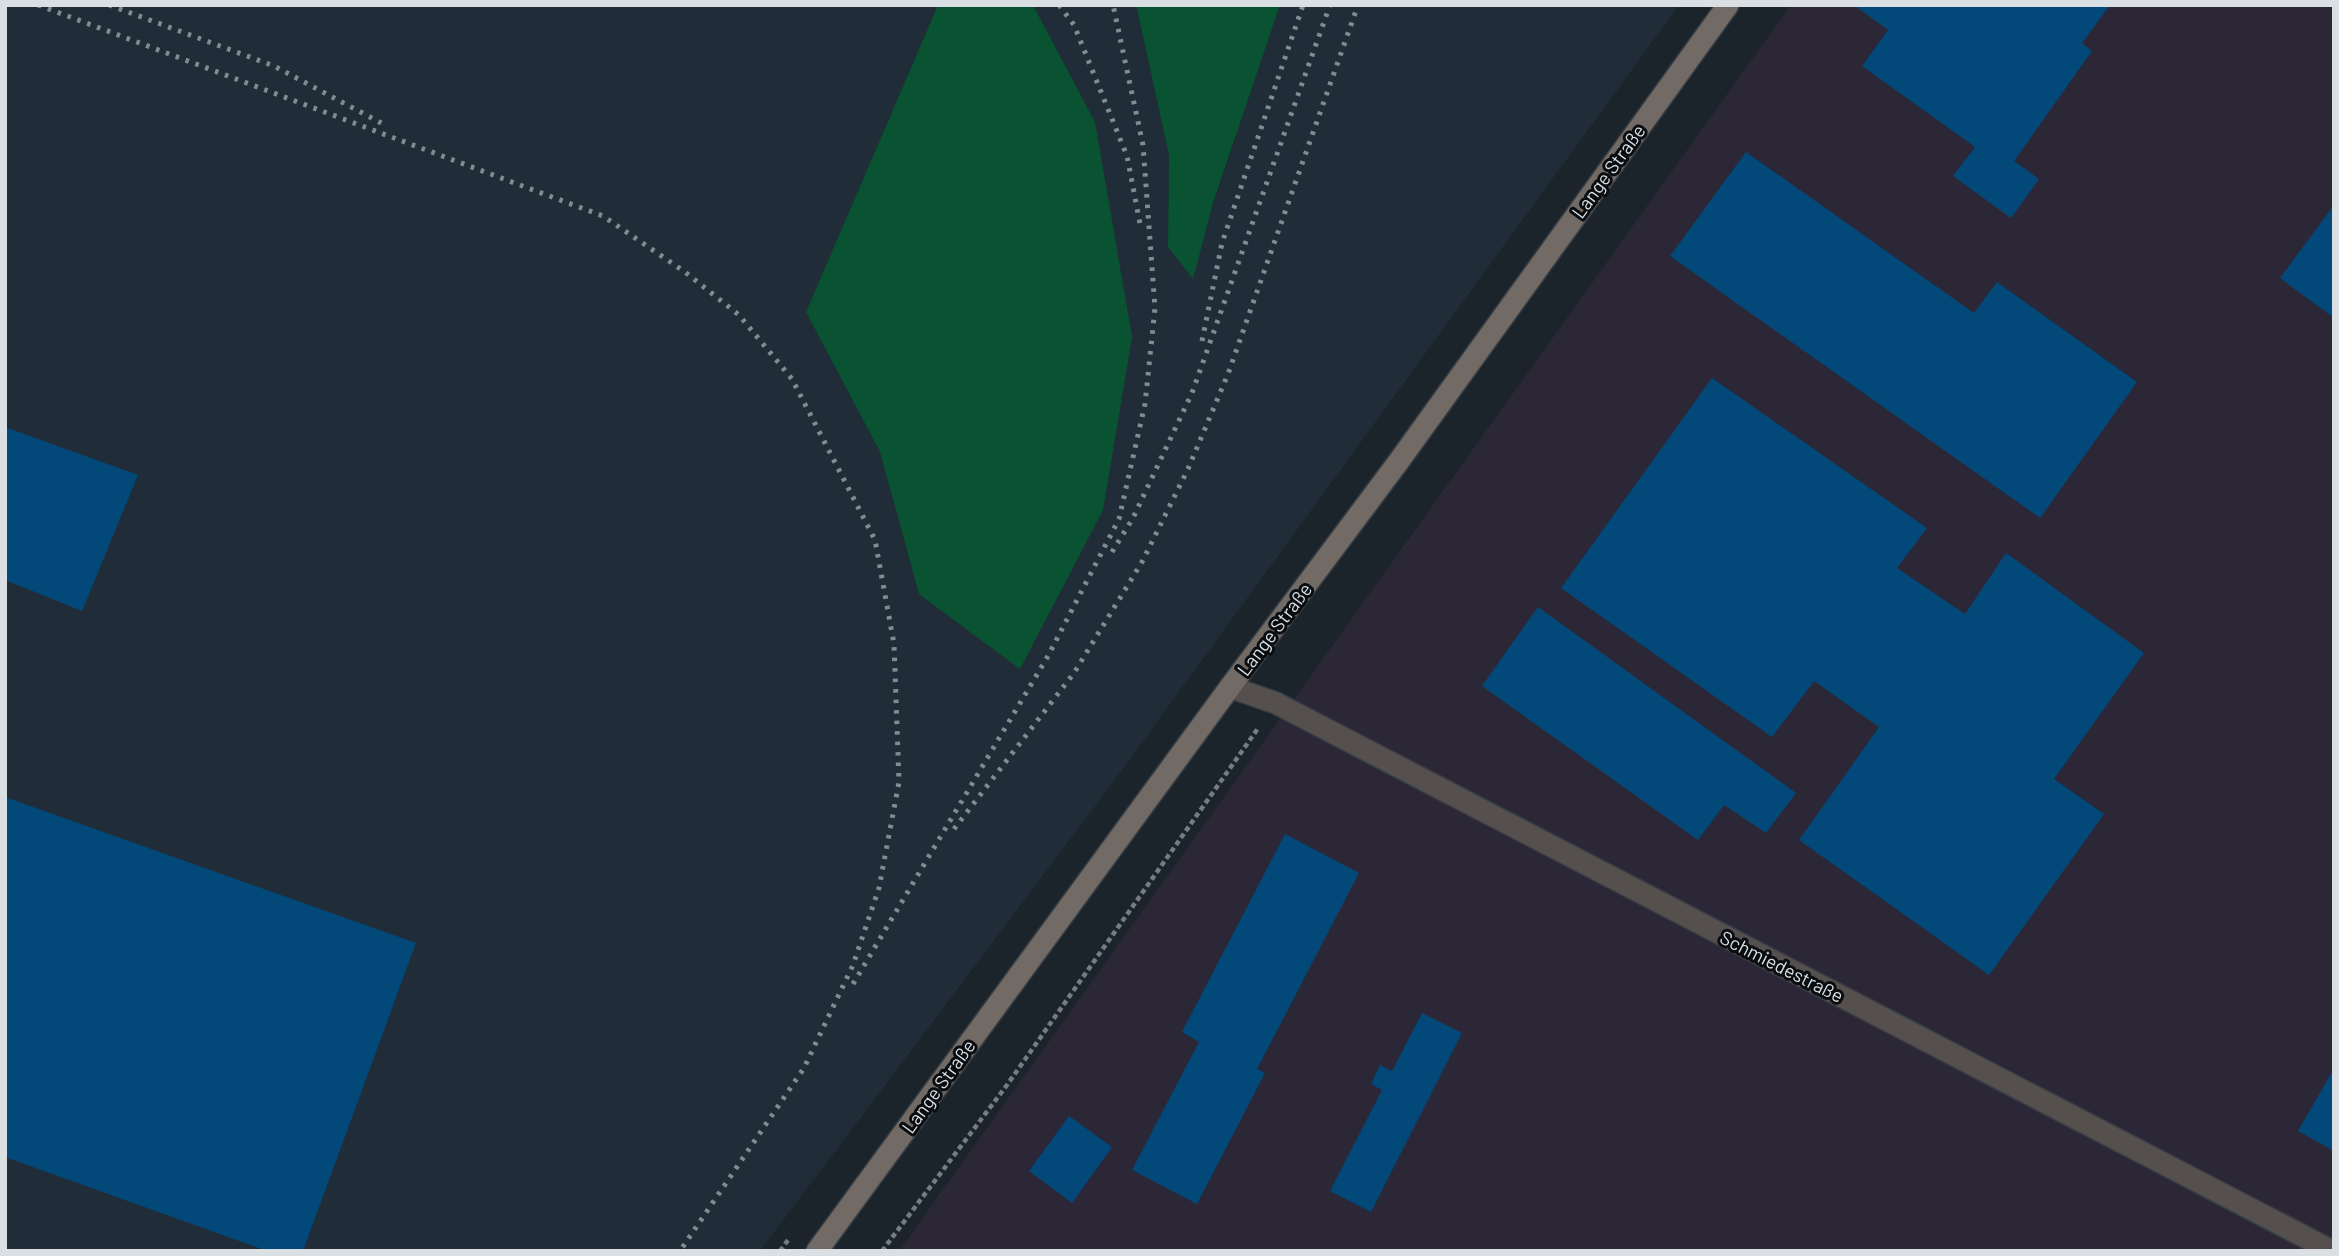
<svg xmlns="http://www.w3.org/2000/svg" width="2339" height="1256" font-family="Barlow,sans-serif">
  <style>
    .commercial { fill: #2c2737 }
    .built { fill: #202d38 }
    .green { fill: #095332 }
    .building { fill: #024878 }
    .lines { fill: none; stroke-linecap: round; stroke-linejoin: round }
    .street-casing { stroke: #373e45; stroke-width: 24 }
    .secondary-casing { stroke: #373e45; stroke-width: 24 }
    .path { stroke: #757c82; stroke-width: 4.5; stroke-dasharray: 5 3.5; stroke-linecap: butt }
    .street { stroke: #55504d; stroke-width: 21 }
    .secondary { stroke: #726a65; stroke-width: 21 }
    .rail { stroke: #848b90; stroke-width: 5; stroke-dasharray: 3.5 7; stroke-linecap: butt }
    .labels { text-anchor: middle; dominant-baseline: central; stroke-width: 6; stroke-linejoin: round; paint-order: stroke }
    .street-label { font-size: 19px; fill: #dadfe4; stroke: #090d10 }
  </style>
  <rect width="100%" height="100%" fill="#1c242b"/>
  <path class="commercial" d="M1791,5H2334V1251H899Z"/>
  <path class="built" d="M5,5H938L806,312L880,452L919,594L1095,122L1033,5H1136L1169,155L1168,247L1192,278L1213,204L1280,5H1679L1111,785L760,1251H5Z"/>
  <path class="green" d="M938,5H1033L1095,122L1132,337L1103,510L1020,669L919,594L880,452L806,312Z
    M1136,5H1280L1213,203L1193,279L1168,247L1169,155Z"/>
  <path class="building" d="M1854,5H2110L2082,43L2092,51L2014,161L2039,179L2011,218L1953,176L1975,147L1862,66L1888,30Z
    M1746,152L1974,313L1997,282L2137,382L2040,518L1670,256Z
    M2334,205V318L2280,278Z
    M1712,378L1927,528L1897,568L1965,614L2006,553L2144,653L2054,779L2104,814L1989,975L1799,840L1879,727L1814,681L1772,737L1561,588Z
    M5,427L138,475L82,611L5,580Z
    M1538,607L1796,793L1766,833L1724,805L1698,840L1482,686Z
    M5,797L416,943L303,1251H267L5,1157Z
    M1285,834L1359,873L1257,1069L1265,1073L1197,1204L1132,1170L1199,1042L1182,1032Z
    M1422,1013L1462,1033L1371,1212L1330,1191L1382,1090L1371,1084L1380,1065L1392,1071Z
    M2334,1068V1151L2298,1131Z
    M1069,1116L1112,1147L1072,1203L1029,1171Z"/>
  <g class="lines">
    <defs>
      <path id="street" d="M1230,687L1276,703L1295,713L2332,1251"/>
      <path id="secondary" d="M817,1251L1230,687L1399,461L1728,5"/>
    </defs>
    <use href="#street" class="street-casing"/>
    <use href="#secondary" class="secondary-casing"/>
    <path class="path" d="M780,1251L788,1240
      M882,1251L1007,1085L1259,727"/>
    <use href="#street" class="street"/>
    <use href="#secondary" class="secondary"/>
    <path class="rail" d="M38,5L603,216L685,272L739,315L792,379L875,540L894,644L899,782L879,888L853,965L804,1068L680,1251
      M109,5L274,66L385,125
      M1059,5L1074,25L1127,156L1141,229
      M1202,341L1222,243L1303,5
      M1112,552L1133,518L1192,393L1330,5
      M954,829L1074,673L1142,562L1188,469L1228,374L1358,5
      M853,984L1048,656L1119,519L1145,404L1155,308L1143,145L1113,5"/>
  </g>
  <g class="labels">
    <g class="street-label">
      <text transform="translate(1608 171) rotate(-54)">Lange Straße</text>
      <text transform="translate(1274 629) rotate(-53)">Lange Straße</text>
      <text transform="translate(1782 966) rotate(27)">Schmiedestraße</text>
      <text transform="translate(938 1086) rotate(-54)">Lange Straße</text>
    </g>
  </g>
  <rect width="2339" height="1256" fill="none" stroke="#dadfe4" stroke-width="14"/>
</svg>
